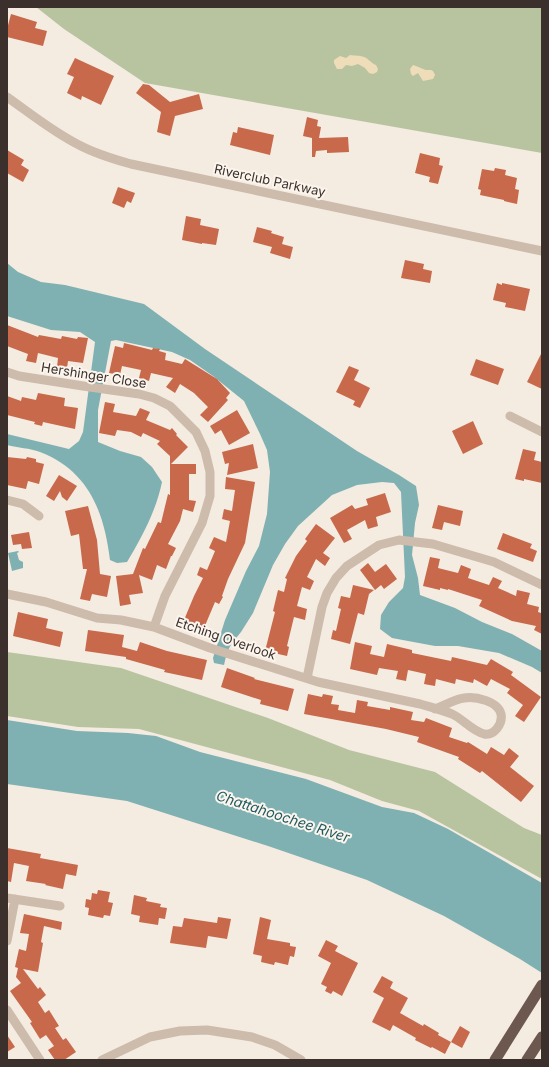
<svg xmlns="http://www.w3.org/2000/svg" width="549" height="1067" font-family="Inter,sans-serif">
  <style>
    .green { fill: #b8c4a0 }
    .sand { fill: #efdcb8 }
    .water { fill: #7fb0b2 }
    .building { fill: #c8694b }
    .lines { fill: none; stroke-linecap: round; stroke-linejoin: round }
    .minor { stroke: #cdbbac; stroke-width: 9 }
    .trunk { stroke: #6c584f; stroke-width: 11 }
    .labels { text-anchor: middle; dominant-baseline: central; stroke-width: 4; stroke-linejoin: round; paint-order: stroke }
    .street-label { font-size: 13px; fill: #3b302b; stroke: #fbf5ee }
    .water-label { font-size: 14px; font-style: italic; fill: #1f5a5e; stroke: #fbf5ee }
  </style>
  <rect width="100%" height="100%" fill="#f4ebe1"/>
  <path class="green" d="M36,7H542V153L145,83L64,29Z
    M7,652L121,668L268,718L349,750L435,772L524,828L542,835V879L419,811L382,801L330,780L139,729L78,727L7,716Z"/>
  <path class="sand" d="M350,55C355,56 359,55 364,57C369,59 371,63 376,65L378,69L377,72L373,74L369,73L365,68L358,64L352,66L346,65L342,69H337L334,63V60L340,56L346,58Z
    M413,65C417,66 420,68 423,69C429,72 432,67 435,75L433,79L423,81L418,73L413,76L411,74L410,69Z"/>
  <path class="water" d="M7,263L18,272L41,282L65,285L144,304L205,349L357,451L399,475L416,486L419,505L415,523L412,555L418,578L420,595L455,608L482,622L512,634L542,651V673L532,667L499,653L458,646H435L392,638L380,629L381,615L389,602L403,588L405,577L401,492L394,483L382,482L357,485L332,495L298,526L285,544L273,565L253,613L241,632L232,643L227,652L224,665L214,663L213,658L225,620L246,571L259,546L267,514L270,472L267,450L260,434L244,401L213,376L190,360L172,352L116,340L111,341L98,410V442L120,451L141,457L152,467L162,482C156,511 142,537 127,562L117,563L110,560C104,512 89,471 40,452C30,448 18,448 7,445V434L69,449L79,441L83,432L95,342L80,332L51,330L7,316Z
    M18,551L19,552L17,553L19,560L23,562V568L12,571L8,553Z
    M7,720L77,731L128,733L156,736L200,752L306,779L382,807L414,813L448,829L542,883V973L520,959L444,916L367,880L271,847L127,801L7,784Z"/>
  <path class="building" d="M11,14L37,22L35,28L47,31L43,46L7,37V29Z
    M75,58L114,76L101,105L82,96L81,100L67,93L74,77L67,74Z
    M143,84L149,85L170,102L199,94L203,109L175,116L170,136L157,132L161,112L136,93Z
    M307,117L318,120L317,126L321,127L319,138L348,137L349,152L327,153V150L316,151L315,157H312V138L303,136Z
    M238,127L274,135L270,155L230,145L233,132L237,133Z
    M7,150L24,160L21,165L29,170L23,182L7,173Z
    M420,153L440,158L439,165L443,166L438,184L429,182L430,177L415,173Z
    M495,168L506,170L505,175L517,178L515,189L519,190L517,204L504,201V200L480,195L481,190L478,189L482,169L494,171Z
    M118,187L135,193L131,203L127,201L124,208L112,203Z
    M186,216L201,219L200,225L219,229L216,245L202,243V244L182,240Z
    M257,227L272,231L271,233L284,237L282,244L293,247L290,259L270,253L272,247L253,242Z
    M405,260L424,264L423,269L432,271L430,283L401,278Z
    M497,283L502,285V283L530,289L525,311L505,307L506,303L493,300Z
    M7,325L38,337L39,335L61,339L62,336L77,339L78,337L88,338L83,363L68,361L67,368L57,367L58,358L38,353L36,363L26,361L28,354L7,346Z
    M124,343L152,350L153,348L160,349L159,351L166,353L165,360L182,364L185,359L217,379L230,393L226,398L228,400L208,422L200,415L208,407L194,393L180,384L175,393L166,387L173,378L151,373L149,381L139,378L141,370L122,366L120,375L109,373L115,346L123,348Z
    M542,352V389L527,382Z
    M476,359L504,369L498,385L470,375Z
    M349,366L359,370L354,380L370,388L360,408L353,405L355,401L336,392Z
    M38,393L65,398L64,406L78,408L75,429L43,422L42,426L34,424L35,422L7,415V396L21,401L22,397L36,400Z
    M105,402L115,404L113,412L136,416L140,408L150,412L146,420L170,430L172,428L177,434L176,435L188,447L171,464H196V474H189V500L196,501L193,512L183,509L180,521L168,544L176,548L172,556H171L166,569L157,565L152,580L139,575L143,593L129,595L131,604L120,606L116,576L133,574L143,548L145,549L158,522L161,523L168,494L170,495V456L157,444L160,441L143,433L141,437L131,432L117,430L115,436L99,433Z
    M237,410L250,433L229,445L221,430L215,434L210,426Z
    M473,421L483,444L463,454L452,431Z
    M253,444L258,468L227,475L229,463L225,464L222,452Z
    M523,449L536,452L534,460L542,462V483L524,479V481L515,479Z
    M7,457L26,459L27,457L36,459V462L44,464L39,484L28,481L26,489L7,485Z
    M59,475L77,486L67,501L62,497L60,491L54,501L46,496Z
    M226,477L255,482L245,543L228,579L222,596L223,597L219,604L215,602L204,628L184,620L194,596L203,578L197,575L200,567L207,570L215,551L209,548L214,537L226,542L230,521L222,519L224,509L232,511L235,490L225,489Z
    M385,493L391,512L376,517L378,526L368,529L365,520L347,530L352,539L344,543L330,518L352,505L355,509L368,505L366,499Z
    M438,505L463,511L460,526L444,522L442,530L432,528Z
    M88,506L97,540L100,574L111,576L107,597L92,594L90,601L80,599L87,569H83L79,534L71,536L65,511Z
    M316,524L335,538L323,553L330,558L325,566L316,559L307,577L314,581L310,590L302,587L297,606L307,609L305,620L294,617L287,646L289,647L287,656L265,651L275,612L273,611L278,590L284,592L287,579L285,578L296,556L307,541L305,539Z
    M29,532L32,548L22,549L21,544L13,545L11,535Z
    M503,533L532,544L530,548L537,551L533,562L497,549Z
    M430,557L440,559L438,568L458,573L461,565L471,569L468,578L489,585L493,577L502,581L498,588L516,596L517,590L530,593L527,604L539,607L538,612L541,613L542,612V634L534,630L536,626L512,621L479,606L482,600L448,589V590L440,588V590L423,586Z
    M368,563L375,572L386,564L397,579L384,589L381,585L375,590L360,570Z
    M353,585L374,590L369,594L364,615L358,613L350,644L331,639L333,630L336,631L341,609L338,608L341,596L350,598Z
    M18,612L48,619L46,628L63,632L60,647L13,636Z
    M88,630L124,635L122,647L137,651L140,642L167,651L207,660L202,680L164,672L165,670L126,659V657L85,651Z
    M355,642L372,646L370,654L384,657L387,644L412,650V653L451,661L452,657L487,665L491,659L513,672L511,675L541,697L524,722L515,716L523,705L507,693L510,689L491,679L487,686L474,679L473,683L456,679L455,684L436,679L435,686L424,684L426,674L408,670L406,681L396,679L398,671L379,668L377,675L350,669Z
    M227,668L255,678L254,679L294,689L288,711L260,704L261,700L221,687Z
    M308,694L322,697L323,694L333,696L331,704L339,705L338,710L355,713L357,700L368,702L367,706L390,710V707L413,712L411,720L424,722L426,718L452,728L449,737L467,743L468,742L487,754L491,747L504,755L509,748L519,756L510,767L534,786L521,802L482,771L480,773L458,759L459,757L417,742L419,737L386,729L304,714Z
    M7,848L41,854L40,858L78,865L76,876L66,874L63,889L45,885L46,884L26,881L29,866L14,863L11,882L7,881Z
    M98,890L110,892L108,902L113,903L110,916L104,915L103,918L88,915L89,908L85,907L86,899L91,900L92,893L97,894Z
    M134,895L147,898L146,901L161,904L160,907L167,908L165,919L159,918L158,925L139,922L140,916L131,914Z
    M24,914L62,922L61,930L44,926L41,942L43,943L38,972L23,969L38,989L40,987L46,995L38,1002L45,1013L49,1010L59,1026L55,1028L63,1040L66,1038L76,1052L64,1060H55L48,1050L54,1046L46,1035L40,1039L30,1023L32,1022L10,991L21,983L16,977L18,968L15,967L19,949L26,951L29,934L20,933Z
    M218,917L231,919L227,939L208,936L206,948L170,943L173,926L182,927L184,918L217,923Z
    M260,917L271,920L267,939L290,943V946L296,947L294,957L290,956L288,965L275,962L274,965L261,962L262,956L253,954Z
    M326,940L338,946L335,951L358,963L342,996L333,991L331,994L325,991L327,987L321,984L331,963L318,956Z
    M382,976L393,982L390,988L408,998L400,1013L423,1026L424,1024L439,1033L438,1035L451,1042L445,1054L432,1047L431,1048L415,1040L416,1038L393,1025L390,1031L372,1022L384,998L373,992Z
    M460,1026L470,1032L462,1048L451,1042Z
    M7,1035L15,1047L7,1052Z"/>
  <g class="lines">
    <path class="minor" d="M7,97C31,114 53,132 79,145C96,154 113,159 131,164L542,251
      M7,372L19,376L83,386L139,394L154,398L170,406L196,432L205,451L210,472V496L202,523L165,596L154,627
      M510,416L542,432
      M7,500L23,504L39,516
      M7,594L46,602L97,618L121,620L154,627L210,648L318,682L420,704C430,707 442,710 452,714C463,719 472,731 484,734C494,736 503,724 501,714C498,701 475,696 464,698C455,699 444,706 435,709
      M307,678L322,607L327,593L336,578L347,566L379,545L399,540L433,544L494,562L542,585
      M7,898L60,906
      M7,941L15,899
      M7,1010L40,1060
      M102,1060L150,1037L180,1031L207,1030L252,1037L275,1045L301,1060"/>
    <path class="trunk" d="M495,1060L542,985
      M527,1060L542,1037"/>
  </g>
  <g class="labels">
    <g class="street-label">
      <text transform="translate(270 180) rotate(12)">Riverclub Parkway</text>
      <text transform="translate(94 375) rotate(9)">Hershinger Close</text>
      <text transform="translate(226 638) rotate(19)">Etching Overlook</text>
    </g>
    <g class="water-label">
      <text transform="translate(283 816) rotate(18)">Chattahoochee River</text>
    </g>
  </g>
  <rect width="549" height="1067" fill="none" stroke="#3b302b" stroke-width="16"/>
</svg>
